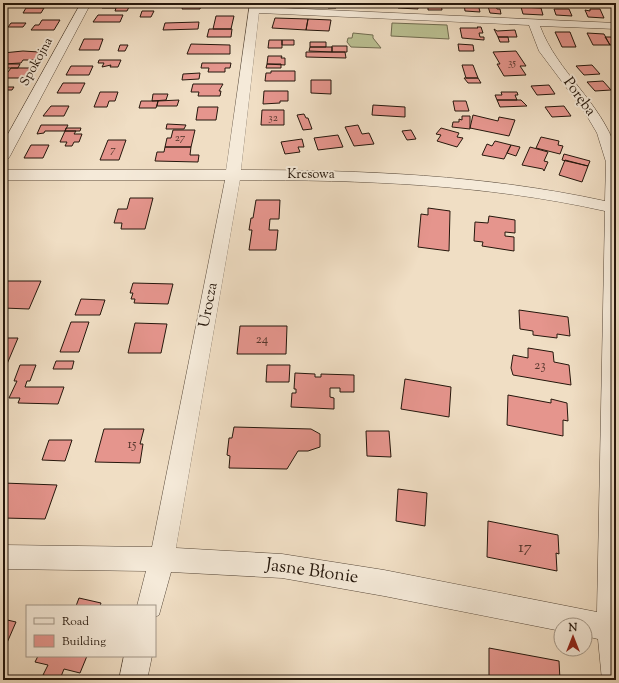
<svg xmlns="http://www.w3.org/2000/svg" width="619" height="683" font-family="'Sorts Mill Goudy',serif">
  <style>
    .green { fill: #bbc193; stroke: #706c50 }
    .building { fill: #e5958d; stroke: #25170c }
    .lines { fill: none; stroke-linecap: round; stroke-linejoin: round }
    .minor-casing { stroke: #58493a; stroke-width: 1 }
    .minor { fill: #f5ead9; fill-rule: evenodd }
    .labels { text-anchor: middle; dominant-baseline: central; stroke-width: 4; stroke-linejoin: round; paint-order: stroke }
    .far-number-label { font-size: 11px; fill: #55362c }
    .far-street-label { font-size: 13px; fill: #25170c; stroke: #f5ead9 }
    .number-label { font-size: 13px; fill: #55362c }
    .street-label { font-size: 15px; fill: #25170c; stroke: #f5ead9 }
    .near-number-label { font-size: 16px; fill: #55362c }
    .near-street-label { font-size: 18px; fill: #25170c; stroke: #f5ead9 }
  </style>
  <rect width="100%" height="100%" fill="#f0dec4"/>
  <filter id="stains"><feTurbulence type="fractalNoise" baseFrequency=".005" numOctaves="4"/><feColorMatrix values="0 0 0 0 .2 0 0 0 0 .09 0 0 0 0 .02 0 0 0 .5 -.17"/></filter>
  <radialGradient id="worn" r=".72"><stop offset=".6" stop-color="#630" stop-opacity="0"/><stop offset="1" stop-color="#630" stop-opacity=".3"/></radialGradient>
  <path class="green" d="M392,23L447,25L449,39L391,36Z
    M353,33L373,35V38L381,48L351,47L347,42L348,38H352Z"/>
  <path class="building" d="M105,3H131L127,11H115L116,8H102Z
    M138,3H152L151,7H131L132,4Z
    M184,3H210L209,6H201L200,9H182Z
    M318,3H337L336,8H328V5H318Z
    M337,3H356V7L336,6Z
    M399,3H418V9L398,8Z
    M428,3H441L442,10H428Z
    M487,3L495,4L497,9H500L501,14L490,13Z
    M464,4H478L480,12L465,11Z
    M521,7L541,8L543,15L523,14Z
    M26,8H44L41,13H23Z
    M554,9H569L572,16L556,15Z
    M590,9H600L604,18L588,17L585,10L590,11Z
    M142,11H154L151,17H140Z
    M98,15H123L120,22H93Z
    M216,16H234L231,29H213Z
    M275,18L308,19L306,30L272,28Z
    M308,19L331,20L329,31L306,30Z
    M42,20H60L54,30H31L35,25H39Z
    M199,22L198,29L163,30L165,23Z
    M11,23H26L23,27H8Z
    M477,27H481L483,33H479L480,37H484V40L462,38L460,28H478Z
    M209,29H232L231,37H207Z
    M494,29L497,31L515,30L517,37H498Z
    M555,32H570L576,47H562Z
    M587,33L604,34L610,45H593Z
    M498,37H508L509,42H500Z
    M605,37H611L616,45H610Z
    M84,39H103L99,50H79Z
    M269,40H282V48H268Z
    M282,40H294V45H282Z
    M310,42H326V47H310Z
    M191,44L230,45V54H187Z
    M458,44L473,45L474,51H459Z
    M120,45H128L125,51H118Z
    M332,46H347V52H332Z
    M310,47H332V52L309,51Z
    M23,51L39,52L38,56H39L37,60H23L21,63L3,64V53Z
    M516,51L526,66H520L526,75L504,76L497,64H500L493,52Z
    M306,52H345L346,58L306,57Z
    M268,56H282L281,58H285V65L267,64Z
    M99,60H121L118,67H110L111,65L102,67L104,63H98Z
    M202,63H231L230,68H225V72H208L209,68H201Z
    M6,64H20L18,68H3Z
    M267,64H281V68H266Z
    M462,65H473L478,78H466Z
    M592,65L600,74L584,75L576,66Z
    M71,66H93L89,75H66Z
    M11,68H33L24,78H3V72H8Z
    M271,71H295V81H265L266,73H271Z
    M200,73L199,79L182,80L183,74Z
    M464,78H478L481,83H468Z
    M311,80H331V94L311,93Z
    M603,81L611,90L595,91L587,82Z
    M63,83H85L80,93H57Z
    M193,84H223L219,91H221L220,96H198L199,92H191Z
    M549,85L555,94L537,95L531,86Z
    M3,87H14L12,90H3Z
    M264,91H288V101H280V103L263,104Z
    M100,92H118L115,101H109L107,107H94Z
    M501,92H517L518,95H515L517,100H497L495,95H502Z
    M153,94H168L166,100L152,101Z
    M179,100L177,106H157L158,101Z
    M497,100H521L527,106L500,107Z
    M141,101H158L156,108H139Z
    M453,101H466L469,111H455Z
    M373,105L405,107V117L372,115Z
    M51,106H69L64,116H43Z
    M564,106L571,116L552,117L545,107Z
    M198,107H218L216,120H196Z
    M262,110H284V125H261Z
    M304,114L306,118H308L312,129L303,130L297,115Z
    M473,115L498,121L499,117L515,120L509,136L470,128Z
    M462,116H470V129L452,127L453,122H459V119L462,120Z
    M167,124L186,125L184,129H166Z
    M41,125H68L65,131H45L44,133L37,134Z
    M358,125L362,134L369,133L374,144L354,146L345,127Z
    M66,128H81L80,131H65Z
    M441,128L459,133L457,137L463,138L457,147L437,141L441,135L436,134Z
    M173,130H195L191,147H165L167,138H171Z
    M411,130L416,139L407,140L402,131Z
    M65,131H76L74,134H82L79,142H74L72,146H65L67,142H60Z
    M338,135L343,147L318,150L314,138Z
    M541,137L559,141L558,145L563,146L560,154L536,148Z
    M302,139L304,147H298L300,152L285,154L281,142Z
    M108,140H126L119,160H100Z
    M495,141L511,145L504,159L482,155L487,144L492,146Z
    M31,145H49L43,158H24Z
    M511,145L520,147L516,156L507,153Z
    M165,147H191L190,155H199L198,162L155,161L157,152H164Z
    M530,147L548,152L544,161L548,162L544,171L543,169L522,165Z
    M564,154L590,161L588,166L562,160Z
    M565,160L588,166L582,182L559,175Z
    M130,198H153L145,229H121L122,223H114L118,209H127Z
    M256,200H280L279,219H270L269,230H278L276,250H249L252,230H249L251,218H253Z
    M428,208L450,211L449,251L418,247L421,214L428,215Z
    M489,216L515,220V233L505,232V236L514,237V251L482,246L483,242L474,241L475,222L488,223Z
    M3,281H41L29,309L3,308Z
    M133,283L173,284L168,304L134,303L135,299H131L133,293H130Z
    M81,299L105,300L100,315H75Z
    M519,310L568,317L570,336L557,334V338L533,335V331L520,329Z
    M71,322H89L79,352H60Z
    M135,323L167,324L161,353H128Z
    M240,326H287L286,354H237Z
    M3,338H18L7,364H3Z
    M528,348L553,352L554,362L569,365L571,385L513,375L511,368L513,355L528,358Z
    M56,361H74L72,369H53Z
    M20,365H36L30,381H27L25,387H64L58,404L18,403L20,398H9L17,381H14Z
    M267,365H290L289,382H266Z
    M295,373L315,374V377H321V374L354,375V392H340V388H330V397L334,398V409L291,407L292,393H296V389H294Z
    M405,379L451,387L449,417L401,409Z
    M508,395L551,403V399L567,403L568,421L563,420V436L507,425Z
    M234,427L311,429L320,434V447L308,451H298L287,469L229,468L230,456L227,455L229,438H232Z
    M104,429H144L140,444H143L140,463L95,462Z
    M366,431H389L391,457L367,456Z
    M49,440H72L65,461L42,460Z
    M3,483L57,485L45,519L3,518Z
    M398,489L427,493L425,526L396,521Z
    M488,521L558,535L559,554L556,553L557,571L487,557Z
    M79,598L101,603L100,606H76Z
    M3,619L16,622L3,652Z
    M489,648L559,661L560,680H498L489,678Z
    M38,656H87L80,673L64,669L60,679L43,675L48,665L35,662Z"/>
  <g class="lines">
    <defs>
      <path id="minor" d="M81,3H91L10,156L8,159L3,160V143Z
        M250,3H260V7L616,23V29L540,26C557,72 601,102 616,149V680H602L598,639L585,636V625H561V631L384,596L282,578L171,572L159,615L155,617V606H137L146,571L3,569V545L152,547L225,180H3V170H226ZM259,13L529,25L539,51L584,111L597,133L606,162L605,201C485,175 363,170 241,170ZM240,180C362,180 485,184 605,211L597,612L384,570L282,554L176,548Z
        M124,656H152L147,680H119Z"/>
    </defs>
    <use href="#minor" class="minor-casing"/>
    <use href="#minor" class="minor"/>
  </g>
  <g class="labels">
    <g class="far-number-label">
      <text x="512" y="63">35</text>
      <text x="273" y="118">32</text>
      <text x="180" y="138">27</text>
      <text x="113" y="150">7</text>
    </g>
    <g class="far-street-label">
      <text transform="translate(37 62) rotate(-61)">Spokojna</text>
      <text x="311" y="175">Kresowa</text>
    </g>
    <g class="number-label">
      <text x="262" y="340">24</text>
      <text x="540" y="366">23</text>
      <text x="132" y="445">15</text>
    </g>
    <g class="street-label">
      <text transform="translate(579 97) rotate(54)">Poręba</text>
      <text transform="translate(209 305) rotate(-79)">Urocza</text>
    </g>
    <g class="near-number-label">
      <text x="525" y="548">17</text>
    </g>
    <g class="near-street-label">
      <text transform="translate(312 572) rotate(8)">Jasne Błonie</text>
    </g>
  </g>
  <rect width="619" height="683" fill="none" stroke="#f0dec4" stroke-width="16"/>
  <rect x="4" y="4" width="611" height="675" fill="none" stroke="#25170c" stroke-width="2"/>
  <rect x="8" y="8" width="603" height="667" fill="none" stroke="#25170c"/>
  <rect x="26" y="605" width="130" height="52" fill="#f5ead9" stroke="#a29687"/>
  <rect x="34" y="618" width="20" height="6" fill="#f5ead9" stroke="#a29687"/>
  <text x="62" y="625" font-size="12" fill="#25170c">Road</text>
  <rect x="34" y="635" width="20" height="12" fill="#e5958d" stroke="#a29687"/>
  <text x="62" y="645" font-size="12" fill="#25170c">Building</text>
  <g transform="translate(573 637)"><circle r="19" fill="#f5ead9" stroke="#a29687"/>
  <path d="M0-3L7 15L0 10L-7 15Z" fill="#8f2418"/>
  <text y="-6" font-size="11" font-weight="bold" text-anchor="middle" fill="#25170c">N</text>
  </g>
  <rect width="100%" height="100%" filter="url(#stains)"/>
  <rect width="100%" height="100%" fill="url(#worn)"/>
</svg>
